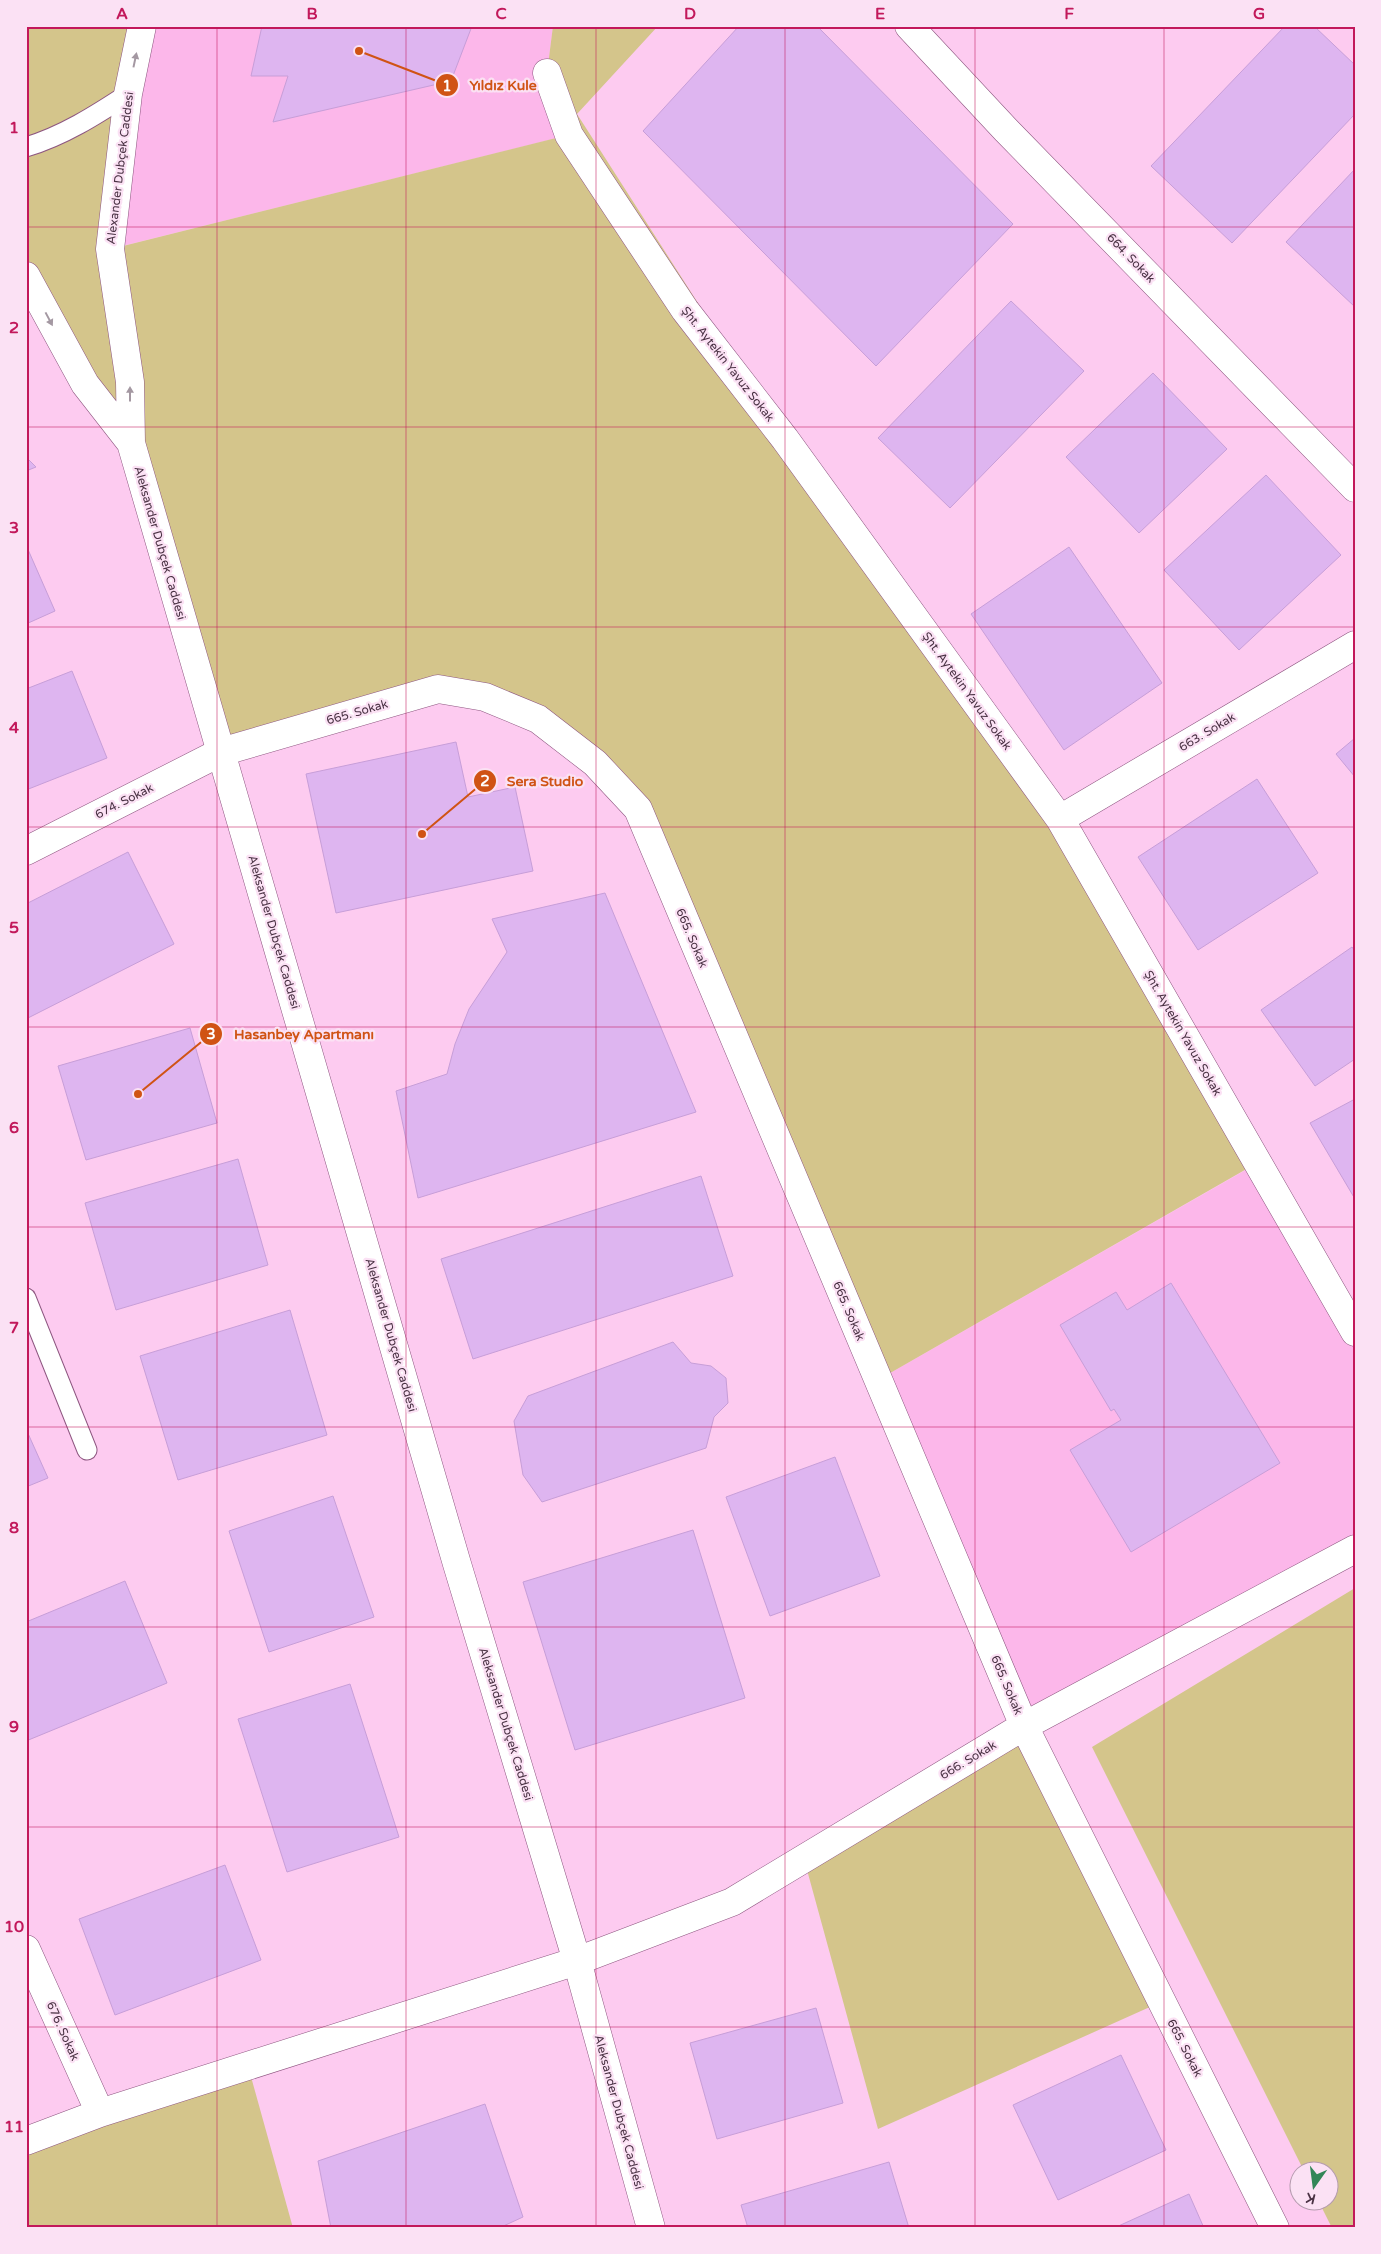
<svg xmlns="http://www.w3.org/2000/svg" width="1381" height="2254" font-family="'Varela Round',sans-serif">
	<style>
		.built { fill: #fcb7ea }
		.green { fill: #d4c58b }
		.building { fill: #deb5f0; stroke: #c79ed8 }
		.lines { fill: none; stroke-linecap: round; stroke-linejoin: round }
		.lane-casing { stroke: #8e5781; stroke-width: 21 }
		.street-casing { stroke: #8e5781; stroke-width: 29 }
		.secondary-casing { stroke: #8e5781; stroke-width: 29 }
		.lane { stroke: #fff; stroke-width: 19 }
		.street { stroke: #fff; stroke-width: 28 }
		.secondary { stroke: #fff; stroke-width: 28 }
		.oneway { fill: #a498a2 }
		.grid { fill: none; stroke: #c2185b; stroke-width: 1; stroke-opacity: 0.55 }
		.labels { text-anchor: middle; stroke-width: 4.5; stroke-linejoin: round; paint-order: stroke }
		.street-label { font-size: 12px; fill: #4a3244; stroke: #fbe1f4 }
		.leader { fill: none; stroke: #d05314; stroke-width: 2 }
		.callout-dot { fill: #d05314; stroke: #fbe1f4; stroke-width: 2 }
		.mark-label { font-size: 15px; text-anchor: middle; font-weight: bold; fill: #fff }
		.callout-label { font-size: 14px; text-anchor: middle; font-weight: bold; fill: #d05314; stroke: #fbe1f4; stroke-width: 4.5; stroke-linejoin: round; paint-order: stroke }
		.neatline { fill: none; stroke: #c2185b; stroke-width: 2 }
		.grid-label { font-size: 16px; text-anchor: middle; font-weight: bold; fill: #c2185b }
	</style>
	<rect width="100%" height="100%" fill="#fdcbf0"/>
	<!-- built -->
	<path class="built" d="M142,26H553L547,73L569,135L110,249Z
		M1258,1163L1355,1332V1549L1024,1726L878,1380Z"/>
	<!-- green -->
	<path class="green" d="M26,26H142L111,249L568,135L547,73L553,26H658L577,114L785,439L1060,819L1257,1163L878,1380L638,809L538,719L438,689L221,752L131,443L26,276Z
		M1355,1588V2228H1332L1319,2202H1328V2172L1304,2171L1092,1747Z
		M1024,1726L1161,2002L878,2129L804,1859Z
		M248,2066L293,2228H26V2141Z"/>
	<!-- building -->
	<path class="building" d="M262,26H472L451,81L273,122L288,76H251Z
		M739,26H817L1013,224L876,366L643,131Z
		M1285,26H1314L1355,65V114L1232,243L1151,166Z
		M1355,169V307L1286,242Z
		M1011,301L1084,371L950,508L878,438Z
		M1153,373L1227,449L1139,533L1066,457Z
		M26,457L36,467L26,471Z
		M1266,475L1341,555L1239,650L1164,570Z
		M26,545L55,611L26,624Z
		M1069,547L1162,683L1064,750L971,614Z
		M72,671L107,758L26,790V689Z
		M1355,738V777L1336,754Z
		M456,742L468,797L515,787L533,871L336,913L306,774Z
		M1257,779L1318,873L1198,950L1138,857Z
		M128,852L174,944L26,1019V904Z
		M605,893L696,1112L418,1198L396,1091L447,1074L455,1044L469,1009L507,952L492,919Z
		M1352,947L1355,951V1059L1315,1086L1261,1010Z
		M190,1028L217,1123L86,1160L58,1066Z
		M1355,1099V1199L1310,1123Z
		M238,1159L268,1265L116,1310L85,1203Z
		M701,1176L733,1276L473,1359L441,1259Z
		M1171,1283L1280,1463L1131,1552L1070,1450L1121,1420L1114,1409L1111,1411L1060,1325L1116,1292L1127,1310Z
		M290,1310L327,1435L178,1480L140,1356Z
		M673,1342L691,1363L711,1366L726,1378L728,1403L714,1417L706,1448L542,1502L523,1475L514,1421L528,1396Z
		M26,1429L48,1478L26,1487Z
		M835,1457L880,1576L770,1616L726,1497Z
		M333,1496L374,1617L269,1652L229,1531Z
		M693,1530L745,1698L575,1750L523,1582Z
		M125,1581L167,1683L26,1741V1622Z
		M350,1684L399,1837L287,1872L238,1719Z
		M225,1865L261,1960L115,2015L79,1919Z
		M816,2008L843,2103L717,2139L690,2043Z
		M1121,2055L1166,2150L1058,2200L1013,2105Z
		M485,2104L523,2217L499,2228H331L318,2161Z
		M889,2162L909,2228H748L741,2205Z
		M1189,2194L1204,2228H1114Z"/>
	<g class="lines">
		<defs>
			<path id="lane" d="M26,147C63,136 96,115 128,94
				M26,1298L87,1450"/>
			<path id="street" d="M909,26L1006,130L1355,488
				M547,73L569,135L685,310L785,439L1060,819L1355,1332
				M1060,819L1355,645
				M26,851L221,752L438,689L485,697L538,719L595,763L638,809L1024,1726L1275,2228
				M26,1949L100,2113
				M26,2141L100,2113L577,1961L732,1902L1024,1726L1355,1549"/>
			<path id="secondary" d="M142,26L128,94L110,249L130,382L131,443L457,1564L577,1961L651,2228
				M26,276L85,384L131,443"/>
		</defs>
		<!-- lane casing -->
		<use href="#lane" class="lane-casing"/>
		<!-- street casing -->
		<use href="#street" class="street-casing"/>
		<!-- secondary casing -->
		<use href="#secondary" class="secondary-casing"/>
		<!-- lane -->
		<use href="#lane" class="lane"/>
		<!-- street -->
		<use href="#street" class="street"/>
		<!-- secondary -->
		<use href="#secondary" class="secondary"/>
	</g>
	<!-- one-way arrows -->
	<defs><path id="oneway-solid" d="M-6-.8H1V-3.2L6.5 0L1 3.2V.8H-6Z" transform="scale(1.25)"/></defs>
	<g class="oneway">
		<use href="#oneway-solid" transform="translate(135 60) rotate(-78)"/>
		<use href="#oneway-solid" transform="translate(49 319) rotate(62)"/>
		<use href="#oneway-solid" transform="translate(130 394) rotate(-90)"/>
	</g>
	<!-- grid -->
	<path class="grid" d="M217,26V2228M406,26V2228M596,26V2228M785,26V2228M975,26V2228M1164,26V2228M26,227H1355M26,427H1355M26,627H1355M26,827H1355M26,1027H1355M26,1227H1355M26,1427H1355M26,1627H1355M26,1827H1355M26,2027H1355"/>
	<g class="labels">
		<!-- street labels -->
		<g class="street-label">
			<text transform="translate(120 168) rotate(-83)" y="4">Alexander Dubçek Caddesi</text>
			<text transform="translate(1131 258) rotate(46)" y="4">664. Sokak</text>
			<text transform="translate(728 364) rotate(52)" y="4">Şht. Aytekin Yavuz Sokak</text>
			<text transform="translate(160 543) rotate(74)" y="4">Aleksander Dubçek Caddesi</text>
			<text transform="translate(967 691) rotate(54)" y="4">Şht. Aytekin Yavuz Sokak</text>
			<text transform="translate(357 712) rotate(-16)" y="4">665. Sokak</text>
			<text transform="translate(1207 732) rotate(-31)" y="4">663. Sokak</text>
			<text transform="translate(124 801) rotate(-27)" y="4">674. Sokak</text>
			<text transform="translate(274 932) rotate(74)" y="4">Aleksander Dubçek Caddesi</text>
			<text transform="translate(692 938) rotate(67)" y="4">665. Sokak</text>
			<text transform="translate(1183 1033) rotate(60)" y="4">Şht. Aytekin Yavuz Sokak</text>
			<text transform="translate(849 1311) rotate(67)" y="4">665. Sokak</text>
			<text transform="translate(391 1335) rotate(74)" y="4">Aleksander Dubçek Caddesi</text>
			<text transform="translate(1007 1685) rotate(67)" y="4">665. Sokak</text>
			<text transform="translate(506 1724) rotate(73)" y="4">Aleksander Dubçek Caddesi</text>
			<text transform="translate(968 1760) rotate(-31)" y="4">666. Sokak</text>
			<text transform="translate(63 2031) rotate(66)" y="4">676. Sokak</text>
			<text transform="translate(1185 2048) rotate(63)" y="4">665. Sokak</text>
			<text transform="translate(619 2112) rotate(75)" y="4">Aleksander Dubçek Caddesi</text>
		</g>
	</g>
	<!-- callouts -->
	<path class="leader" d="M359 51L447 85M422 834L485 781M138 1094L211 1034"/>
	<g class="callout-dot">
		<circle cx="359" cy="51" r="5"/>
		<circle cx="422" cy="834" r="5"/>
		<circle cx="138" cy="1094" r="5"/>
		<circle cx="447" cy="85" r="12"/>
		<circle cx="485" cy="781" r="12"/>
		<circle cx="211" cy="1034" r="12"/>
	</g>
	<g class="mark-label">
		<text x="447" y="91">1</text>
		<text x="485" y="786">2</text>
		<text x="211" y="1039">3</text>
	</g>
	<g class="callout-label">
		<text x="503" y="90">Yıldız Kule</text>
		<text x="545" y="786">Sera Studio</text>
		<text x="304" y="1039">Hasanbey Apartmanı</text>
	</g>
	<!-- border -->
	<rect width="1381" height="2254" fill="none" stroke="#fbe1f4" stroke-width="55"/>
	<!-- north arrow -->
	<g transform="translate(1314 2186) rotate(194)"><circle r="24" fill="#fbe1f4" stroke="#b49bae"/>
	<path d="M0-4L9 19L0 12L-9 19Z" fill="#338658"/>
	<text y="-8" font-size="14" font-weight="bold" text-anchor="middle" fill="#4a3244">K</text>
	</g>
	<rect x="28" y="28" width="1326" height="2198" class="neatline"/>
	<g class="grid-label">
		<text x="122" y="19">A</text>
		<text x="312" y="19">B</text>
		<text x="501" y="19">C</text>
		<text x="690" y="19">D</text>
		<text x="880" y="19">E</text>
		<text x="1069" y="19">F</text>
		<text x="1259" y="19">G</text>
		<text x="14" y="133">1</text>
		<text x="14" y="333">2</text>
		<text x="14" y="533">3</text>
		<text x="14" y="733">4</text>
		<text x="14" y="933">5</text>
		<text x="14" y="1133">6</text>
		<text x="14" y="1333">7</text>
		<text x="14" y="1533">8</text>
		<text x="14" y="1732">9</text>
		<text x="14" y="1932">10</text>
		<text x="14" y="2132">11</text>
	</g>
</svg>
